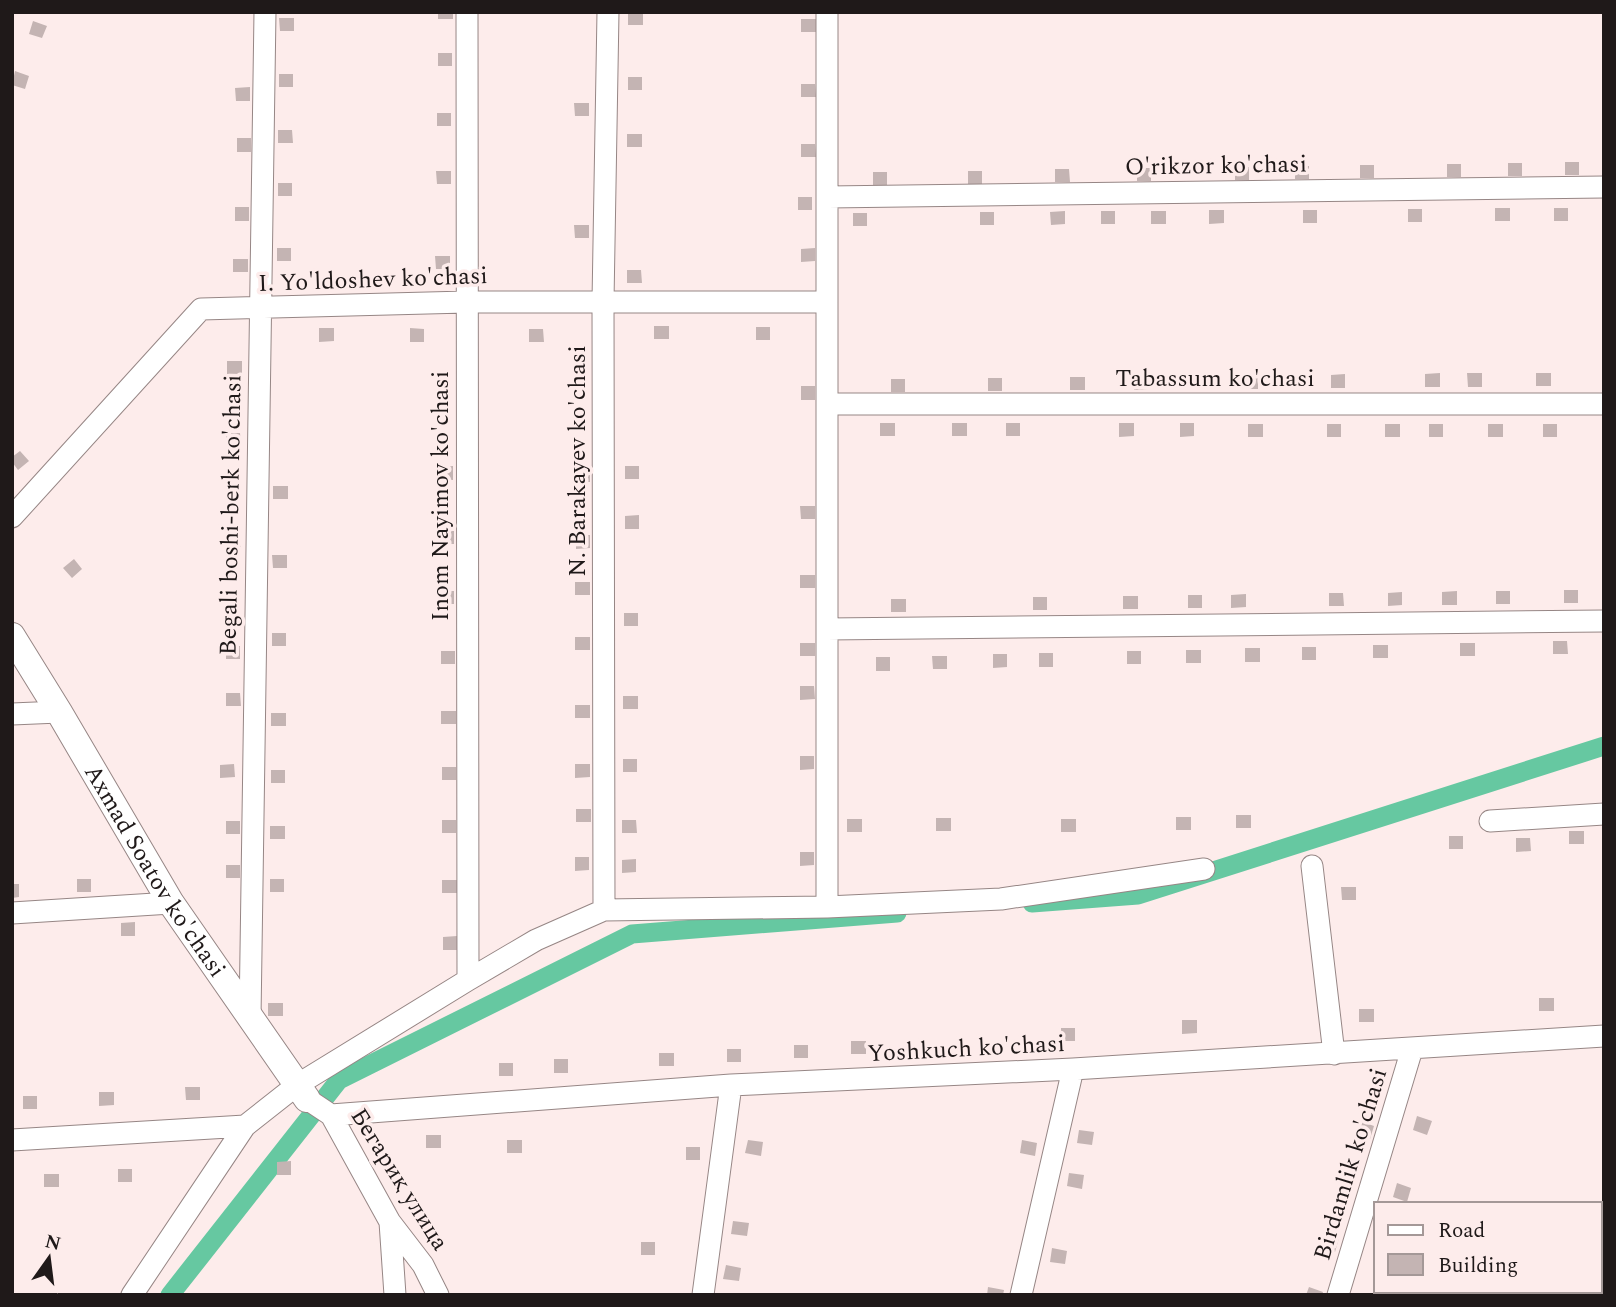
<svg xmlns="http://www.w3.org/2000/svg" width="1616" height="1307" font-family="Spectral,serif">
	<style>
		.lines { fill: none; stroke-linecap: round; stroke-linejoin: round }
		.canal { stroke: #66c8a1; stroke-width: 19 }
		.building { fill: #c4b4b3 }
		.minor-casing { stroke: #968685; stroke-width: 23 }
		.tertiary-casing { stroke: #968685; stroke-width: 28 }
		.minor { stroke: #fff; stroke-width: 21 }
		.tertiary { stroke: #fff; stroke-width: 26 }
		.labels { text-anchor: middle; stroke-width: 7; stroke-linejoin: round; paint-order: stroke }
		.street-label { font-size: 24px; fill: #1f1919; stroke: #fdeceb }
	</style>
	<rect width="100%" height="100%" fill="#fdeceb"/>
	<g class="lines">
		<!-- canal -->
		<path class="canal" d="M1032,903L1138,895L1604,746
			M170,1295L339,1080L632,934L897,913"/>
	</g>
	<!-- building -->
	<path class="building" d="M438,12H453V19H438Z
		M628,12H643V25H628Z
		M279,18H294V31H280Z
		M801,19H816V32H801Z
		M33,21L47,26L42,38L29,34Z
		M438,53H452V66H438Z
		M15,71L29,76L25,89L12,85Z
		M279,74H293V87H279Z
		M628,77H642V90H628Z
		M801,84H815L816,97H801Z
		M250,87V101H236L235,88Z
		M574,103H589V116H575Z
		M437,113H451V126H437Z
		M278,130H292L293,143H278Z
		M627,134H642V147H627Z
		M237,138H251V152H237Z
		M801,144H815L816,157H801Z
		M1565,162H1579V175H1565Z
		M1508,163H1522V176H1508Z
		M1447,164H1461V177H1447Z
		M1360,165H1374V178H1360Z
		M1295,166H1309V179H1295Z
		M1235,167H1249V180H1235Z
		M1137,168H1151V181H1137Z
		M1055,169H1069L1070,182H1055Z
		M436,171H451V184H437Z
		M968,171H982V184H968Z
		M873,172H887V185H873Z
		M278,183H292V196H278Z
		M798,197H812V210H798Z
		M235,207H249V221H235Z
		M1495,208H1510V221H1495Z
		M1554,208H1568V221H1554Z
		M1408,209H1422V222H1408Z
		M1209,210H1224V223L1209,224Z
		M1303,210H1317V223H1303Z
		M1065,211V224L1051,225L1050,212Z
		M1101,211H1115V224H1101Z
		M1151,211H1166V224H1151Z
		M980,212H994V225H980Z
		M853,213H867V226H853Z
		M574,225H589V238H575Z
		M277,248H291V261H277Z
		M815,248V261L801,262V249Z
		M435,256H450V269H436Z
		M233,259H248V272H233Z
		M627,270H641L642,283H627Z
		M654,326H669V339H654Z
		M756,327H770V340H756Z
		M319,328H334V341L319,342Z
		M410,328L424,329V342H410Z
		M529,329H543L544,342H529Z
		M227,361H242V374L227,375Z
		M1440,373V387H1425V374Z
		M1467,373H1482V387H1468Z
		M1536,373H1551V386H1536Z
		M1345,374V388H1331V375Z
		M1244,375H1258V389H1244Z
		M1134,376H1148V389L1134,390Z
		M1192,376H1207V389H1193Z
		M1070,377H1085V390H1070Z
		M988,378H1002V391H988Z
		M891,379H905V392H891Z
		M801,386H815V400H801Z
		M880,423H895V436H880Z
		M952,423H967V436H952Z
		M1006,423H1020V436H1006Z
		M1119,423H1134V436L1119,437Z
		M1180,423H1194V436L1180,437Z
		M1248,424H1263V437H1248Z
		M1327,424H1341V437H1327Z
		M1385,424H1400V437H1385Z
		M1429,424H1443V437H1429Z
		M1488,424H1503V437H1488Z
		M1543,424H1557V437H1543Z
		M226,433H240L241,446H226Z
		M20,451L29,461L18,470L12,462V457Z
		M453,466V480H439V467Z
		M625,466H639V479H625Z
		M576,469H590V482H576Z
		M273,486H288V499H273Z
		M800,506H815V519H801Z
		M639,515V529H625V516Z
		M439,531H454V544H440Z
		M226,533H241V547H226Z
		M576,535H590V548L576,549Z
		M272,555H287V568H273Z
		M74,559L82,569L72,578L63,568Z
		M800,575H815V588H800Z
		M575,582H590V595H575Z
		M226,589H240V602H226Z
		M1564,590H1578V603H1564Z
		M440,591H454V604H440Z
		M1457,591V605H1442V592Z
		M1496,591H1510V604H1496Z
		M1402,592V605L1388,606V593Z
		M1329,593H1343L1344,606H1329Z
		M1246,594V607L1231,608V595Z
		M1188,595H1202V608H1188Z
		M1123,596H1138V609H1123Z
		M1033,597H1047V610H1033Z
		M891,599H906V612H891Z
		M624,613H638V626H624Z
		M272,633H286V646H272Z
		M575,637H590V650H575Z
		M1553,641H1567L1568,654H1553Z
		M800,643H815V656H800Z
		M1460,643H1475V656H1460Z
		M1373,645H1388V658H1373Z
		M226,646H240V659H226Z
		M1302,647H1316V660H1302Z
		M1245,648H1260V662H1245Z
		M1186,650H1201V663H1186Z
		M441,651H455V664H441Z
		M1127,651H1141V664H1127Z
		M1039,653H1053V667H1039Z
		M993,654H1007V667L993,668Z
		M932,656H947V669H933Z
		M876,657H890V671H876Z
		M800,686H814L815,699L800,700Z
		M226,693H240L241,706H226Z
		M623,696H638V709H623Z
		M575,705H590V718H575Z
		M441,711H456V724H441Z
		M271,713H286V726H271Z
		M800,756H814V769L800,770Z
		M623,759H637V772H623Z
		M234,764L235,777L220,778V765Z
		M575,764H590V777L575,778Z
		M442,767H456V780H442Z
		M271,770H285V783H271Z
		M576,809H591V822H576Z
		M1236,815H1251V828H1236Z
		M1176,817H1191V830H1176Z
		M936,818H951V831H936Z
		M847,819H862V832H847Z
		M1061,819H1076V832H1061Z
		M442,820H456V833H442Z
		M622,820H636L637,833H622Z
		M226,821H240V834H226Z
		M270,826H285V839H270Z
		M1569,831H1584V844H1569Z
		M1449,836H1463V849H1449Z
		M1516,838H1530L1531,851L1516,852Z
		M800,852H814V865L800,866Z
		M575,857H589V870L575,871Z
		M636,859V872L622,873V860Z
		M226,865H240V878H226Z
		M77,879H91V892H77Z
		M270,879H284V892H270Z
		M442,880H457V893H442Z
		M12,884H19V897L12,898Z
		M1341,887H1356V900H1342Z
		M135,922V936H121V923Z
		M457,936V950H443V937Z
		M1539,998H1554V1011H1539Z
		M268,1003H283V1016H268Z
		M1359,1009H1374V1022H1359Z
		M1182,1020H1197V1033L1182,1034Z
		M1061,1028H1075V1041H1061Z
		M851,1041H866V1054H851Z
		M794,1045H808V1058H794Z
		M727,1049H741V1062H727Z
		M659,1053H674V1066H659Z
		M554,1059H568V1073H554Z
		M499,1063H513V1076H499Z
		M185,1087H200V1100H186Z
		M99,1092H114V1105L99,1106Z
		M23,1096H37V1109H23Z
		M1417,1116L1432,1121L1427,1135L1413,1130Z
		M1360,1121L1374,1126L1370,1139L1355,1135Z
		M1079,1130L1094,1132L1092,1145L1077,1143Z
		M426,1135H441V1148H426Z
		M507,1140H522V1153H507Z
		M748,1140L763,1142L761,1156L745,1153Z
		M1022,1140L1037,1143L1035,1156L1020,1153Z
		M686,1147H700V1160H686Z
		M291,1161V1175H277V1162Z
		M118,1169H132V1182H118Z
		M1069,1173L1084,1175L1082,1189L1067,1186Z
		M44,1174H59V1187H44Z
		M1397,1183L1411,1188L1407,1202L1393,1197Z
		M733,1221L749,1223L747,1236L731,1234Z
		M1325,1234L1339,1238L1335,1252L1321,1247Z
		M641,1242H655V1255H641Z
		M1052,1248L1067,1251L1065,1264L1050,1262Z
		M726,1265L741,1268L739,1281L723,1279Z
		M988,1287L1004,1290L1003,1295H987Z
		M1309,1287L1323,1292L1322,1295H1306Z"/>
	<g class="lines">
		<defs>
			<path id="minor" d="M467,12L468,980
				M828,197L1604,187
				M827,404H1604
				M12,517L201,309L466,302H827
				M827,629L1604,621
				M12,714L59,712
				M1490,821L1604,814
				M1312,866L1334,1054
				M827,907V12
				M604,910L603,301L608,12
				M12,913L171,903
				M250,1018L265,12
				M307,1099L331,1115L390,1222L423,1265L438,1295
				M331,1115L731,1085L1073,1069L1604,1036
				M12,1140L245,1126
				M390,1222L395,1295
				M132,1295L245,1126L297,1085L468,980L536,940L604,910L827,907L1001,899L1204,869
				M703,1295L731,1085
				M1021,1295L1073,1069
				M1338,1295L1412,1049"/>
			<g id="tertiary">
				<path id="s1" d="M12,636L59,712L171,903L307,1099"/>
			</g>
		</defs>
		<!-- minor casing -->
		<use href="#minor" class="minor-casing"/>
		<!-- tertiary casing -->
		<use href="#tertiary" class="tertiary-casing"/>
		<!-- minor -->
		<use href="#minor" class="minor"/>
		<!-- tertiary -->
		<use href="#tertiary" class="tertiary"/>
	</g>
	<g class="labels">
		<!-- street labels -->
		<g class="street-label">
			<text transform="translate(1216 165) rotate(-1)" y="8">O'rikzor ko'chasi</text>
			<text transform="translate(373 279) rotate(-2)" y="8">I. Yo'ldoshev ko'chasi</text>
			<text x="1215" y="386">Tabassum ko'chasi</text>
			<text transform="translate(577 461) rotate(-90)" y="8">N. Barakayev ko'chasi</text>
			<text transform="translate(440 496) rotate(-90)" y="8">Inom Nayimov ko'chasi</text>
			<text transform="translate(230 515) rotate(-89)" y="8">Begali boshi-berk ko'chasi</text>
			<text dy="8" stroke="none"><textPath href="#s1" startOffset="275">Axmad Soatov ko'chasi</textPath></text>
			<text transform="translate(966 1048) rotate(-3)" y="8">Yoshkuch ko'chasi</text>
			<text transform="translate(1350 1164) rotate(-73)" y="8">Birdamlik ko'chasi</text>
			<text transform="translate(400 1179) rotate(58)" y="8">Бегариқ улица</text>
		</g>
	</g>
	<!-- border -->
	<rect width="1616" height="1307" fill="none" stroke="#1f1919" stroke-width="28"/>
	<!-- legend -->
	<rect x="1374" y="1202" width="228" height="91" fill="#fdeceb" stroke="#a49897" stroke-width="2"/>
	<rect x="1388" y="1225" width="35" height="10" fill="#ffffff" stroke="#a49897" stroke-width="2"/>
	<text x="1438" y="1237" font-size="21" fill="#1f1919">Road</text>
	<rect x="1388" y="1254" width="35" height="21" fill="#c4b4b3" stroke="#a49897" stroke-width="2"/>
	<text x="1438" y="1272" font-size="21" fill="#1f1919">Building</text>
	<!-- north arrow -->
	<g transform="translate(49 1258) rotate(14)" stroke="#fdeceb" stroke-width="5" paint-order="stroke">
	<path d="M0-5L12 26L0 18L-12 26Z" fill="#1f1919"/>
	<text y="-10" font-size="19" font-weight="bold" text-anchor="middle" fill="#1f1919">N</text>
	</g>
</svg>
